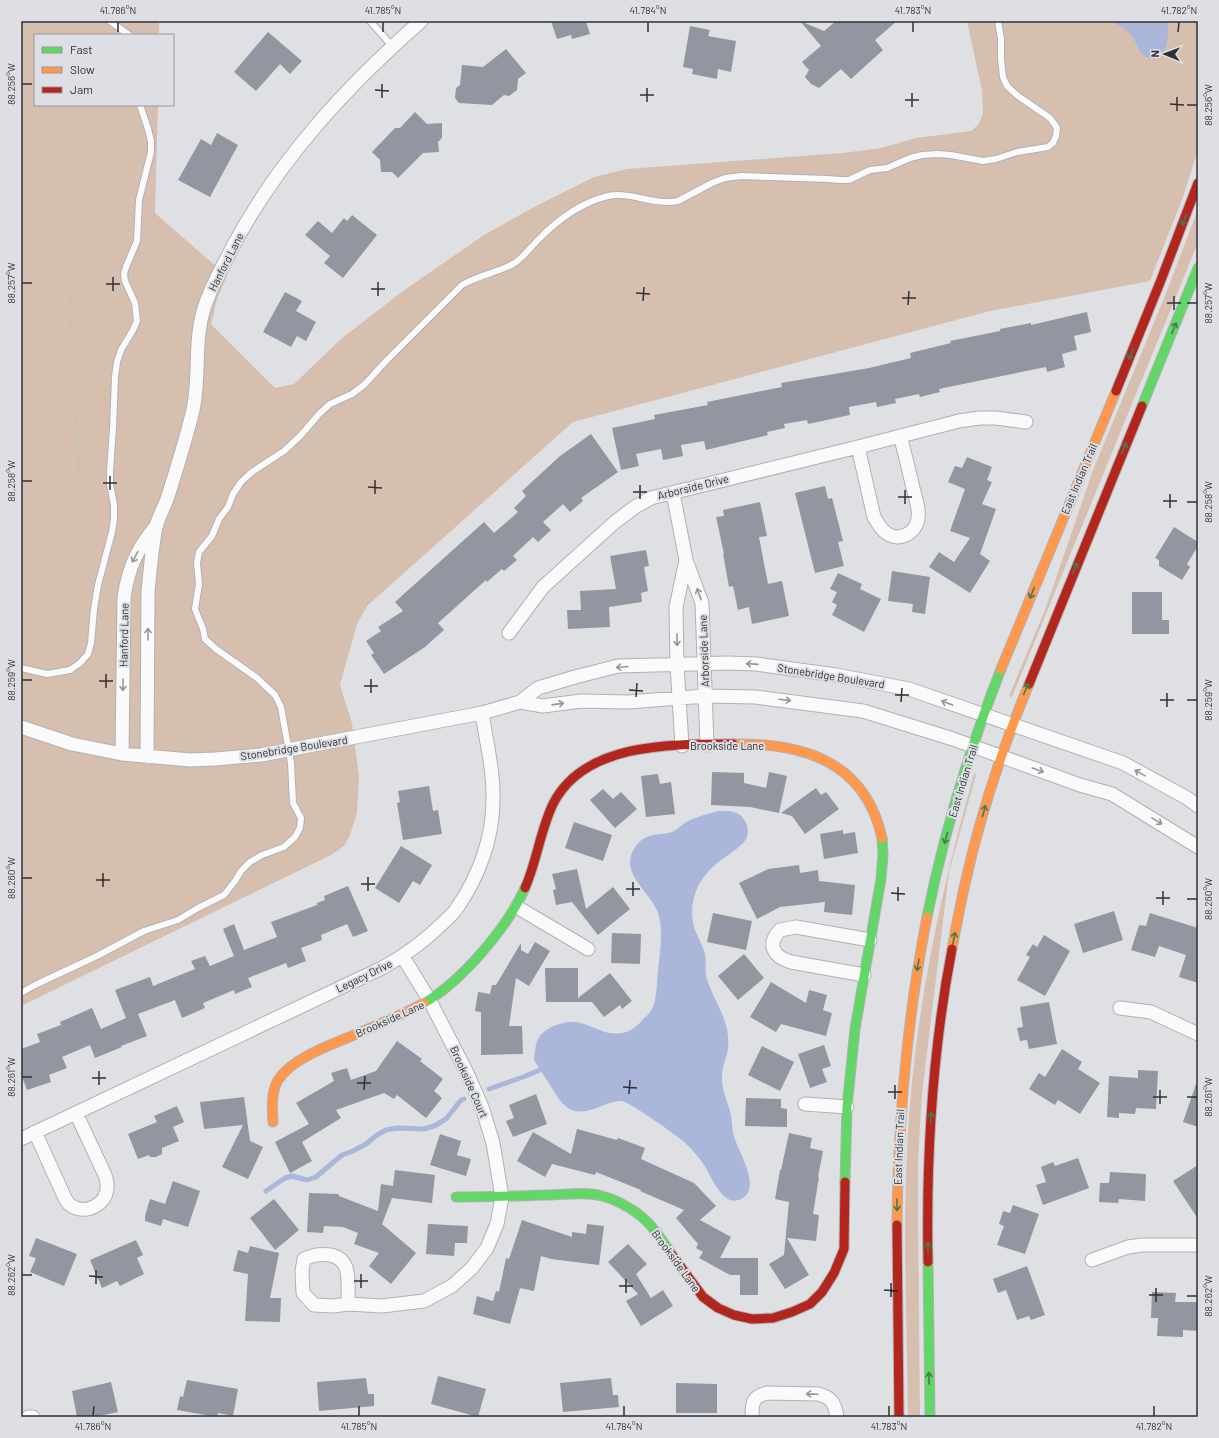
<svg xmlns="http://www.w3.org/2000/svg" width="1219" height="1438" font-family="Barlow,sans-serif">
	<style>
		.green { fill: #d7bfaf }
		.water { fill: #aab7db }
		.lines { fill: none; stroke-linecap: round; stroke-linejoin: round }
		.stream { stroke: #aab7db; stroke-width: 5 }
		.building { fill: #9396a0 }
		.lane-casing { stroke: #b1b1b4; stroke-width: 8 }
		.street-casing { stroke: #b1b1b4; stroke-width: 15 }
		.fast-casing { stroke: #b1b1b4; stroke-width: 11 }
		.slow-casing { stroke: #b1b1b4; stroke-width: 11 }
		.jam-casing { stroke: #b1b1b4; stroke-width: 11 }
		.path { stroke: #c0c0c1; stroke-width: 2.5; stroke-dasharray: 3 3; stroke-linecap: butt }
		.lane { stroke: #fafafb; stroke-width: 6 }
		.street { stroke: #fafafb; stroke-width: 13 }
		.fast { stroke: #63d668; stroke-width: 9 }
		.slow { stroke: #ff974d; stroke-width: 9 }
		.jam { stroke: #b3261e; stroke-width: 9 }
		.oneway { stroke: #477b4b }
		.oneway2 { stroke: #959697 }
		.ticks { fill: none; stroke: #303133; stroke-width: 1.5 }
		.labels { text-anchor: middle; stroke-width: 4; stroke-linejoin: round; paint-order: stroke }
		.street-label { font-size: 11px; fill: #303133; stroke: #dedfe4 }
		.neatline { fill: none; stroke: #303133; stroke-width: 1.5 }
		.ticks-label { font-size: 10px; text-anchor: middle; fill: #303133 }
	</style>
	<rect width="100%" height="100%" fill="#dfe0e3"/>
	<!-- green -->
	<path class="green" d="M21,21H159V35H35V105H158L155,213L227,276L217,299L211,324L275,388L294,384L341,339L403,291L484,235L534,207L594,177L627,169L843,153L881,148L916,138L971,131L979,124L983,113L982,91L967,21H1198V150L1183,197L1150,281L990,311L573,422L367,606L357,624L340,685L352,723L359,777L357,813L350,835L344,846L331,855L21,1006Z
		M1198,209L1197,245L1012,697L1009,696L1045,610L1093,470L1165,296Z
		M974,774L976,775L949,872L922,1094L918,1160V1217L920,1417H908C907,1328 903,1238 907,1149C913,1022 939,897 974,774Z"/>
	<!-- water -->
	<path class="water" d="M1111,21H1168C1168,33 1170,57 1154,59C1150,59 1146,58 1143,55C1138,49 1136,42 1132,36C1126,29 1118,25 1111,21Z
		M718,811C724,811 733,810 739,814C748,821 751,834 744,842C736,851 724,857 715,865C696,881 687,906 695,930C698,938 703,946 705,954C707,962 704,971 707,979C712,996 723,1011 727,1029C728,1035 729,1042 728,1048C727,1057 722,1066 722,1076C721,1089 728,1102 731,1115C732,1121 732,1127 733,1133C736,1148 761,1184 744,1197C724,1212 712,1177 704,1165C699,1157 690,1147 683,1141C673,1133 631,1103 622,1101C613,1100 602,1106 594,1109C572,1116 564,1108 553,1090C547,1080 540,1070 534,1060C535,1053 535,1045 538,1039C545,1026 567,1019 581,1023C594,1027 608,1036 622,1033C630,1032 639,1025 644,1018C647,1016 650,1012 652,1009C657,999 657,981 658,970C660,952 663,933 659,916C654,898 636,886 631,869C627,856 637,839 650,836C658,833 666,835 674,831C679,829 682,824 686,822C696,817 707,814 718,811Z"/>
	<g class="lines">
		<!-- stream -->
		<path class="stream" d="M489,1089L523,1077L540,1070
			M266,1191L285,1178L292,1176L307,1180L316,1177L342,1155L353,1151L366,1144L377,1135L386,1130L397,1128L424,1129L434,1126L446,1119L461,1100L464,1099"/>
	</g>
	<!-- building -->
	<path class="building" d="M551,21H586L590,34L572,39L571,35L557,39Z
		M800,21L824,31L836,21H897L875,40L883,50L851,79L841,69L819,88L811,84L805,77L809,70L802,62L821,46Z
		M690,26L710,30L708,36L736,41L731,72L718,69L717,79L692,74L693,69L683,67Z
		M268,32L302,61L290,74L280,64L256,91L234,72Z
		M506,49L526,73L518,79L517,90L509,96L504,95L492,105L459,103L455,98L456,88L460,85L462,65L483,67Z
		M415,112L427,124L442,123V138L438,142L439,152L423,153L398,178L392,172H381L380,160L372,152L395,128H400Z
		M217,133L238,145L210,197L178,180L201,139L211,145Z
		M352,215L377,235L343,278L324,263L330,256L305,235L318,221L332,233L344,218L347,221Z
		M285,292L302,301L296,311L316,322L306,341L297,336L291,347L263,332Z
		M1087,312L1091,332L1074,336L1077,350L1062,354L1065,367L1047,372L1046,367L997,377L939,389L940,392L920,397L919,394L895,399L896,403L877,407L876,402L849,407L850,415L808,424L807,420L784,424L785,428L767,432L768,435L706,450L704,441L681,445L683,456L663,460L661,449L636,454L639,466L621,470L612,428L655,419L654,415L708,405L707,402L782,387L781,383L869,368L911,358L910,353L951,343L950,341L1000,331V329L1031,323V325Z
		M591,434L618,472L581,498L583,501L570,512L563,504L543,522L551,530L538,542L533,537L513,556L517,560L504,571L502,569L487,582L486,580L438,623L444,630L425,647L384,674L371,655L374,653L366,641L381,631L378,627L403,611L395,602L484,522L494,533L518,512L514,508L526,496L522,491L560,456Z
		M967,457L992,467L987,480L992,482L982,504L996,509L980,554L990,561L970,593L929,567L939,552L954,562L970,538L950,531L965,489L948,482L955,466L962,468Z
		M825,486L828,499L832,498L839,525L843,541L838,542L844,566L815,573L795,493Z
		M760,502L767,536L759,537L768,584L782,581L789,616L752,624L749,607L738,610L733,586L729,587L723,554H724L716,517L724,516L723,510Z
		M1174,527L1198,542V546L1187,564L1190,567L1182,580L1159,566V560L1155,558Z
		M646,550L649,566L644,567L648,591L641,593L642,602L609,607L610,627L568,629L567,610H581L580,591L616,589L610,556Z
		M892,571L930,577L925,614L912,612L913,604L888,601Z
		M838,573L862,584L860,589L881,599L864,632L832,615L837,605L832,602L837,592L830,589Z
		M1132,592H1162V620H1169V634H1132Z
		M712,772L744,773V783L766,788L769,772L787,776L779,813L750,807L711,805Z
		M658,774L660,784L671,782L675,814L646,817L641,776Z
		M429,786L433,811L438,810L442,834L403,840L397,803L400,802L398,791Z
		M816,788L821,795L826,792L839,809L805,834L792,816L781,813Z
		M603,789L613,799L621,792L637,809L615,828L590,800Z
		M574,822L612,835L603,861L565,848Z
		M843,830V834L855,832L858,853L824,859L820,834Z
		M401,846L432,865L420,885L413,881L399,903L375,888Z
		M799,865L800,873L818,870L819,881L855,885L852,915L824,912L825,902L780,907L757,919L739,883L768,869Z
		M577,869L586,909L613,887L630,909L598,935L572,902L556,905L553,890L556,889L552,874Z
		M348,886L368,931L353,937L347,924L321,935L322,940L301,948L306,961L288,968L286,963L248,978L252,987L235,994L234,990L203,1003L205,1008L182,1018L175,1000L138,1014L147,1036L121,1046L122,1047L95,1058L90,1045L62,1057L67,1068L49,1075L51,1082L27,1090L21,1074V1049L40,1042L37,1034L61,1025L60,1022L92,1008L101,1029L126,1018L115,990L150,977L153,986L195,969L191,961L205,956L210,966L234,956L223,929L234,924L244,950L277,937L271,922L317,905V903L325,900L324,896Z
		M1114,911L1123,940L1083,953L1074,924Z
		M713,913L752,921L746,950L707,942Z
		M1150,913L1198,928V983L1179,977L1186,955L1159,946L1155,957L1131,950L1139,925L1146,926Z
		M612,933L641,934L640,964L611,963Z
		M1044,935L1070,951L1045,996L1017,980L1030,957L1026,955L1033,944L1037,947Z
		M535,942L550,951L529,986L516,978L509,1026H522L523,1054L481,1055V1012L475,1011L478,992L490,994L492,985H496L521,943V950L528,954Z
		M744,954L764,978L738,1000L718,976Z
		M545,968H578V998L610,973L632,1001L622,1009L620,1005L604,1017L592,1002H546Z
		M771,982L806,1003L809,990L827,995L823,1010L832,1013L826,1036L781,1024L776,1032L750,1017Z
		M1049,1002L1057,1044L1029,1049L1027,1040L1020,1041L1017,1028L1023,1027L1020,1007Z
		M397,1041L422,1059L420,1061L443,1079L434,1091L442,1098L426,1118L397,1095L394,1099L384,1093L336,1110L341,1118L302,1142L312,1161L290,1173L275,1142L309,1124L296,1103L334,1081L331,1073L347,1068L351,1080L376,1071Z
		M824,1045L831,1066L822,1069L827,1082L810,1088L798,1054Z
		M762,1046L794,1062L780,1091L748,1075Z
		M1062,1049L1082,1062L1078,1069L1100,1083L1080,1114L1058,1100L1055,1105L1029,1089L1039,1073L1045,1077Z
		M1138,1070L1158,1071L1156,1109L1136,1108L1135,1114L1119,1113V1118L1107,1117L1109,1076L1138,1078Z
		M1196,1084H1198V1127L1183,1122Z
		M536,1094L547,1124L513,1137L506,1121L514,1118L509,1105Z
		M244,1097L250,1141L263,1147L248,1179L222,1167L243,1125L204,1129L200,1102Z
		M746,1098L781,1099V1108L787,1109V1127L745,1126Z
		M177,1106L184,1122L173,1127L179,1141L162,1148V1154L156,1157H150L149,1155L138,1159L128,1134L157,1122L154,1116Z
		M577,1129L617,1140L618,1138L645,1148L641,1159L694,1183L716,1206L700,1220L731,1237L720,1258H758V1295H740V1275H730L699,1258L703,1252L696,1248L698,1244L676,1218L684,1210L640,1191L641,1190L596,1172L595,1175L552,1164L545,1177L517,1161L533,1132L571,1154Z
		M789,1133L812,1138L810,1148L823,1151L818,1177H819L813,1214L819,1215L816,1241L787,1238L809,1275L785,1289L769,1264L784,1255L789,1202L775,1199L780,1170H781Z
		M440,1134L461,1141L457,1155L471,1159L466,1176L430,1165Z
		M1078,1158L1089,1188L1043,1205L1036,1185L1046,1182L1041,1167L1053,1162L1055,1166Z
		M1198,1165V1219L1173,1181Z
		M395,1170L435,1175L432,1203L392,1198L382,1224L416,1253L391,1284L369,1266L379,1253L354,1244L358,1233L343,1227L324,1226L323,1233L307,1232L309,1193L339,1194V1196L378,1211L381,1184L393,1186Z
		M1110,1172L1146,1174L1145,1201L1119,1199L1118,1203L1099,1202L1100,1183H1109Z
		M173,1181L200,1191L188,1227L163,1219L161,1226L145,1221V1216L150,1199L165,1204Z
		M274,1199L299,1230L275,1250L250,1218Z
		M1013,1205L1039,1214L1025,1254L997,1245L1004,1226L999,1224L1003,1211L1010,1213Z
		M522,1220L572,1237V1232L586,1234L587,1224L604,1226L599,1265L551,1259L541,1256L534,1291L520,1288L510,1324L473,1314L477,1296L493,1301L496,1291L499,1292L506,1258L509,1259Z
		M428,1224L468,1226L467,1243H455L454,1256L426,1254Z
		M36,1238L77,1254L64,1286L30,1272L36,1258L29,1256Z
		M136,1240L143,1255L137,1258L144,1274L120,1286L117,1281L102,1288L90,1260Z
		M628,1244L647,1264L636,1274L651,1298L663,1290L673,1306L641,1326L626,1301L638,1294L608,1262Z
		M250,1246L279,1253L270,1298H281L280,1322L245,1321L248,1274L233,1271L238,1250L248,1253Z
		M1027,1266L1045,1315L1031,1320L1029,1316L1017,1320L1006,1290L998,1293L993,1279Z
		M1152,1292L1176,1293L1175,1302H1198V1331L1183,1330V1337L1157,1336L1158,1318H1151Z
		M438,1376L486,1389L478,1417L431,1404Z
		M366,1378L368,1394H374V1406L319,1411L317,1382Z
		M611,1378L613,1395H618L619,1407L563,1412L560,1383Z
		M187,1380L238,1389L233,1416L218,1413L217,1417L177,1410L180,1396L183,1397Z
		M111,1382L118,1412L94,1417H77L72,1391Z
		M676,1383L717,1384V1413H676Z"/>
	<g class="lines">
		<defs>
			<path id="lane" d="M110,21L129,35
				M370,21L392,46
				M21,668L47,674L70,670L80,663L88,654L91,643L94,609L98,585L112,532L114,519V505L110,484V471L113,428L115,377L117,362L121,350L133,330L137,321L135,303L125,281L124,274L126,267L137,241L139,200L151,152V141L148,129L140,105
				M21,993L35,985L97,956L144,931L178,920L198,908L224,895L235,881L241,871L250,862L262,855L284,847L295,837L300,828L301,818L293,803L291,763L281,707L275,695L257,678L216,649L205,639L203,629L195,609L199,584L197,563L199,552L212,536L219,519L228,507L233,494L241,482L252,472L284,451L301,435L320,413L330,404L352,394L364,385L387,360L462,285C479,275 496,273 513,264C522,259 530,248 537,241C557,220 579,203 608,196C631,191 654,206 678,201L712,183L725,178L741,176L828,179L840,180H849L870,170L887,168L910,158L922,155L938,154L951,155L983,161L996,159L1017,152L1048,147L1053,143L1056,136L1057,128L1050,118L1018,96L1007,86L1003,77L1001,59V39L998,21"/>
			<path id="street" d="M858,447L874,517C880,527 885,536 897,537C907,537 917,529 918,518C920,509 915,497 913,488C909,471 905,453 900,436
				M673,493L686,560L702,603L707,745
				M509,633L543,587L615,522L635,507L651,498L858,447L959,421L979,418H996L1026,422
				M520,702L543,706L581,701L628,702L705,696L755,697L863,711L953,739L1080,785L1112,794L1198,847
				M21,727L72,744L122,754L190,760L215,759L261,755L482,713L520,702L538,688L575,677L618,666L728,663L756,664L836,675L909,689L1123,763L1187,798L1198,806
				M682,746L677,664L676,607L686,560
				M122,754L124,597C129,566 137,549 157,525
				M147,757L148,592C150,570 152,548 156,526C159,516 165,506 168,496C177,468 186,439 193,410C200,378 194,344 203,312C209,290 221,270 231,250C278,160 346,87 421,21
				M517,907L588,949
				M864,975L791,962C774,957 766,945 780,930L796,927L870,940
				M1120,1008L1151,1012L1198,1034
				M805,1104L847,1107
				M35,1132L64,1196C65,1198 67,1202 69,1204C85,1217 109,1204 107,1184C107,1181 106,1178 105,1175L76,1113
				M21,1139L382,968C406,955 426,940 445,921C449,917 454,913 457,908C479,876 493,838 493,800C494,771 486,741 482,713
				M1092,1260L1128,1247L1142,1245H1198
				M348,1304L333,1306L314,1305L303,1293L302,1271L304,1259C319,1252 344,1251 347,1272C349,1282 348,1294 348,1304L382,1306L424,1301L452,1286L472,1268L487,1248L497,1224L502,1197L493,1143L482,1107L467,1073L430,1001L403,957
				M28,1417H33
				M752,1417C752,1403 752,1397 767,1393L818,1394C831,1397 835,1403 837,1417"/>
			<path id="fast" d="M1142,406L1198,268
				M927,917C944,832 969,750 1001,669
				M424,1003C462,981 507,928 525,888
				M845,1182L847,1107L855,1029L881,879L883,854L882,838
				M456,1197C486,1197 517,1196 547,1195C565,1195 585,1191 602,1196C614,1199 627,1206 637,1213C652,1224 662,1240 672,1255
				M928,1262L930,1417"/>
			<path id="slow" d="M1001,669L1116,391
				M733,744C803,743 865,761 882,838
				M952,949C956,928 960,906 965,884C980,816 1002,749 1029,684
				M273,1122C272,1108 271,1093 278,1080C292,1058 331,1045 354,1035C378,1025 402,1015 424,1003
				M897,1225C898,1121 907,1019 927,917"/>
			<path id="jam" d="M1116,391L1161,280L1198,183
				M1029,684L1142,406
				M525,888C537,861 540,831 553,804C584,742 673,744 733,744
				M897,1225L899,1417
				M672,1255L703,1297L718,1308L734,1315L752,1319L773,1318L792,1312L810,1304L822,1292L834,1273L844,1249L845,1182
				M928,1262C926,1158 932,1053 952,949"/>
		</defs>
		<!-- lane casing -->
		<use href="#lane" class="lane-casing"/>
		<!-- street casing -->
		<use href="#street" class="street-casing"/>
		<!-- fast casing -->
		<use href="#fast" class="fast-casing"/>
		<!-- slow casing -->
		<use href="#slow" class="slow-casing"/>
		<!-- jam casing -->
		<use href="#jam" class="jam-casing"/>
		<!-- path -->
		<path class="path" d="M69,265L72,361L81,501
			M21,911L39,905L97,891L147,876L153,878"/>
		<!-- lane -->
		<use href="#lane" class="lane"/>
		<!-- street -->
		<use href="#street" class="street"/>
		<!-- fast -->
		<use href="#fast" class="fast"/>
		<!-- slow -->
		<use href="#slow" class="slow"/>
		<!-- jam -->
		<use href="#jam" class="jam"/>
	</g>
	<!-- one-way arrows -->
	<defs><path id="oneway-shaft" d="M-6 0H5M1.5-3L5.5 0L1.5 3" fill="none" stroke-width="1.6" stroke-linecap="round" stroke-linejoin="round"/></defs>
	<g class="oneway">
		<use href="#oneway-shaft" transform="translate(1184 220) rotate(111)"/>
		<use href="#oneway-shaft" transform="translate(1174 328) rotate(-68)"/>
		<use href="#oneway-shaft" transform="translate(1131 354) rotate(112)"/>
		<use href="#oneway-shaft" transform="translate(1124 448) rotate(-68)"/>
		<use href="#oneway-shaft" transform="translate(1075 568) rotate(-68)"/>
		<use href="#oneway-shaft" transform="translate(1032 593) rotate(112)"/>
		<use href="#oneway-shaft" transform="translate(1026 689) rotate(-68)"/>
		<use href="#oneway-shaft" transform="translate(984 811) rotate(-75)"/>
		<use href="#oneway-shaft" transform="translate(946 838) rotate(105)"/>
		<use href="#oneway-shaft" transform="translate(954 938) rotate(-79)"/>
		<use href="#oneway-shaft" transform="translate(918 965) rotate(100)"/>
		<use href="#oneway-shaft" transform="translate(931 1118) rotate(-86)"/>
		<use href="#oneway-shaft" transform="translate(897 1205) rotate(89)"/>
		<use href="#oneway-shaft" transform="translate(928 1248) rotate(-91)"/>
		<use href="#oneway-shaft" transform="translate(929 1378) rotate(-91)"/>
	</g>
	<g class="oneway2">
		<use href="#oneway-shaft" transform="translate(135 557) rotate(118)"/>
		<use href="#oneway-shaft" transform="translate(699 594) rotate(-110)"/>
		<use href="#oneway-shaft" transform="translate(148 634) rotate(-90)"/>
		<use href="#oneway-shaft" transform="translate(677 640) rotate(89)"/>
		<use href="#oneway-shaft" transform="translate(752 664) rotate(-176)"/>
		<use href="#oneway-shaft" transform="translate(622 667) rotate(175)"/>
		<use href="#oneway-shaft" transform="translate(123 685) rotate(91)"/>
		<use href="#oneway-shaft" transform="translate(785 700) rotate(7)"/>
		<use href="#oneway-shaft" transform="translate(947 703) rotate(-160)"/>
		<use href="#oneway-shaft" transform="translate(558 704) rotate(-8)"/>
		<use href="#oneway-shaft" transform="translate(1038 770) rotate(20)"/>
		<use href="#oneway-shaft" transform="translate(1140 773) rotate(-151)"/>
		<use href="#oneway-shaft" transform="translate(1157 821) rotate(31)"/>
		<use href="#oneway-shaft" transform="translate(812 1394) rotate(-178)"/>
	</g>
	<!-- ticks -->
	<path class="ticks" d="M118,32V22M383,32V22M648,32V22M913,32V22M1178,32L1179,22M22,84H32M375,90L389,91M640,95H654M382,98V84M905,100H919M647,102V88M1170,104L1184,105M1187,105H1197M912,107V93M1177,111V97M22,283H32M106,284H120M371,289H385M113,291V277M636,293L650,294M378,296V282M902,298H916M643,301L644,287M1167,303H1181M1187,303H1197M908,305L909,291M1174,310V296M22,481H32M103,483H117M368,487L382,488M110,490V476M633,492H647M375,494V480M898,497H912M640,499V485M1163,501H1177M1187,502H1197M905,504V490M1170,508V494M22,680H32M99,681H113M364,686H378M106,688V674M629,690L643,691M371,693V679M895,695H909M636,697L637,683M1160,700H1174M1187,700H1197M901,702L902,688M1167,707V693M22,878H32M96,880H110M361,884H375M103,887V873M626,889H640M368,891V877M891,893L905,894M633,896V882M1156,898H1170M1187,899H1197M898,901V887M1163,905V891M22,1077H32M92,1078H106M357,1083H371M99,1085V1071M623,1087L637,1088M364,1090L365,1076M888,1092H902M629,1094L630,1080M1153,1097H1167M1187,1097H1197M895,1099V1085M1160,1104V1090M22,1275H32M89,1276L103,1277M354,1281H368M96,1284V1270M619,1286H633M361,1288V1274M884,1290L898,1291M626,1293V1279M1149,1295H1163M1187,1296H1197M891,1297V1283M1156,1302V1288M93,1416L94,1406M359,1416V1406M624,1416V1406M889,1416V1406M1154,1416V1406"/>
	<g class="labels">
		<!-- street labels -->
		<g class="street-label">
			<text transform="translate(226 262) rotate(-63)" y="4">Hanford Lane</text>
			<text transform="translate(1079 479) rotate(-67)" y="4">East Indian Trail</text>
			<text transform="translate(693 487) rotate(-14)" y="4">Arborside Drive</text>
			<text transform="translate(124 635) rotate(-89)" y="4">Hanford Lane</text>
			<text transform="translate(704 651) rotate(-92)" y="4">Arborside Lane</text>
			<text transform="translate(831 676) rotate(9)" y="4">Stonebridge Boulevard</text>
			<text x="727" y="750">Brookside Lane</text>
			<text transform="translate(294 748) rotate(-9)" y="4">Stonebridge Boulevard</text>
			<text transform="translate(963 781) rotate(-73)" y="4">East Indian Trail</text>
			<text transform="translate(364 976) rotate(-26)" y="4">Legacy Drive</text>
			<text transform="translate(390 1019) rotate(-24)" y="4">Brookside Lane</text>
			<text transform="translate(469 1082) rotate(66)" y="4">Brookside Court</text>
			<text transform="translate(899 1147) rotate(-88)" y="4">East Indian Trail</text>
			<text transform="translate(676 1261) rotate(54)" y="4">Brookside Lane</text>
		</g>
	</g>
	<!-- border -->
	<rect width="1219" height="1438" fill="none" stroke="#dedfe4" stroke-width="44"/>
	<!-- legend -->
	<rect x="34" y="34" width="140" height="72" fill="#dedfe4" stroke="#98999d"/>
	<rect x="42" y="47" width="20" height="6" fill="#63d668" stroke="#98999d"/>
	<text x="70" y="54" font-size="12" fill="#303133">Fast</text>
	<rect x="42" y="67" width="20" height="6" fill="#ff974d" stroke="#98999d"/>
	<text x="70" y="74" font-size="12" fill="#303133">Slow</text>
	<rect x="42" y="87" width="20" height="6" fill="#b3261e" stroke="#98999d"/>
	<text x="70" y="94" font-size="12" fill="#303133">Jam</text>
	<!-- north arrow -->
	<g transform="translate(1165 54) rotate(271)" stroke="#dedfe4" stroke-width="3" paint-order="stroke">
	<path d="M0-3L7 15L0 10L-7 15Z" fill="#303133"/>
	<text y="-6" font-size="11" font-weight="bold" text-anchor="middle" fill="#303133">N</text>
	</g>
	<rect x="22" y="22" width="1175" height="1394" class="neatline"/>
	<g class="ticks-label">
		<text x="118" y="14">41.786°N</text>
		<text x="383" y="14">41.785°N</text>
		<text x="648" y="14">41.784°N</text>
		<text x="913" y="14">41.783°N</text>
		<text x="1179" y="14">41.782°N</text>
		<text transform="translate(11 84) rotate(-90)" y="4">88.256°W</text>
		<text transform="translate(1208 105) rotate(-90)" y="4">88.256°W</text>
		<text transform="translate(11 283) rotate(-90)" y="4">88.257°W</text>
		<text transform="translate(1208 303) rotate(-90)" y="4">88.257°W</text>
		<text transform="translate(11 481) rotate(-90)" y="4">88.258°W</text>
		<text transform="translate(1208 502) rotate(-90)" y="4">88.258°W</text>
		<text transform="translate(11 680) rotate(-90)" y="4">88.259°W</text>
		<text transform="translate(1208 700) rotate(-90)" y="4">88.259°W</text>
		<text transform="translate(11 878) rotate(-90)" y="4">88.260°W</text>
		<text transform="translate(1208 899) rotate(-90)" y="4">88.260°W</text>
		<text transform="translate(11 1077) rotate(-90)" y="4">88.261°W</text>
		<text transform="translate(1208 1097) rotate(-90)" y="4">88.261°W</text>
		<text transform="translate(11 1275) rotate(-90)" y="4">88.262°W</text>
		<text transform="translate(1208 1296) rotate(-90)" y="4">88.262°W</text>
		<text x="93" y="1430">41.786°N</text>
		<text x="359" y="1430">41.785°N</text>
		<text x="624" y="1430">41.784°N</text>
		<text x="889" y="1430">41.783°N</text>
		<text x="1154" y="1430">41.782°N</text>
	</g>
</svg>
